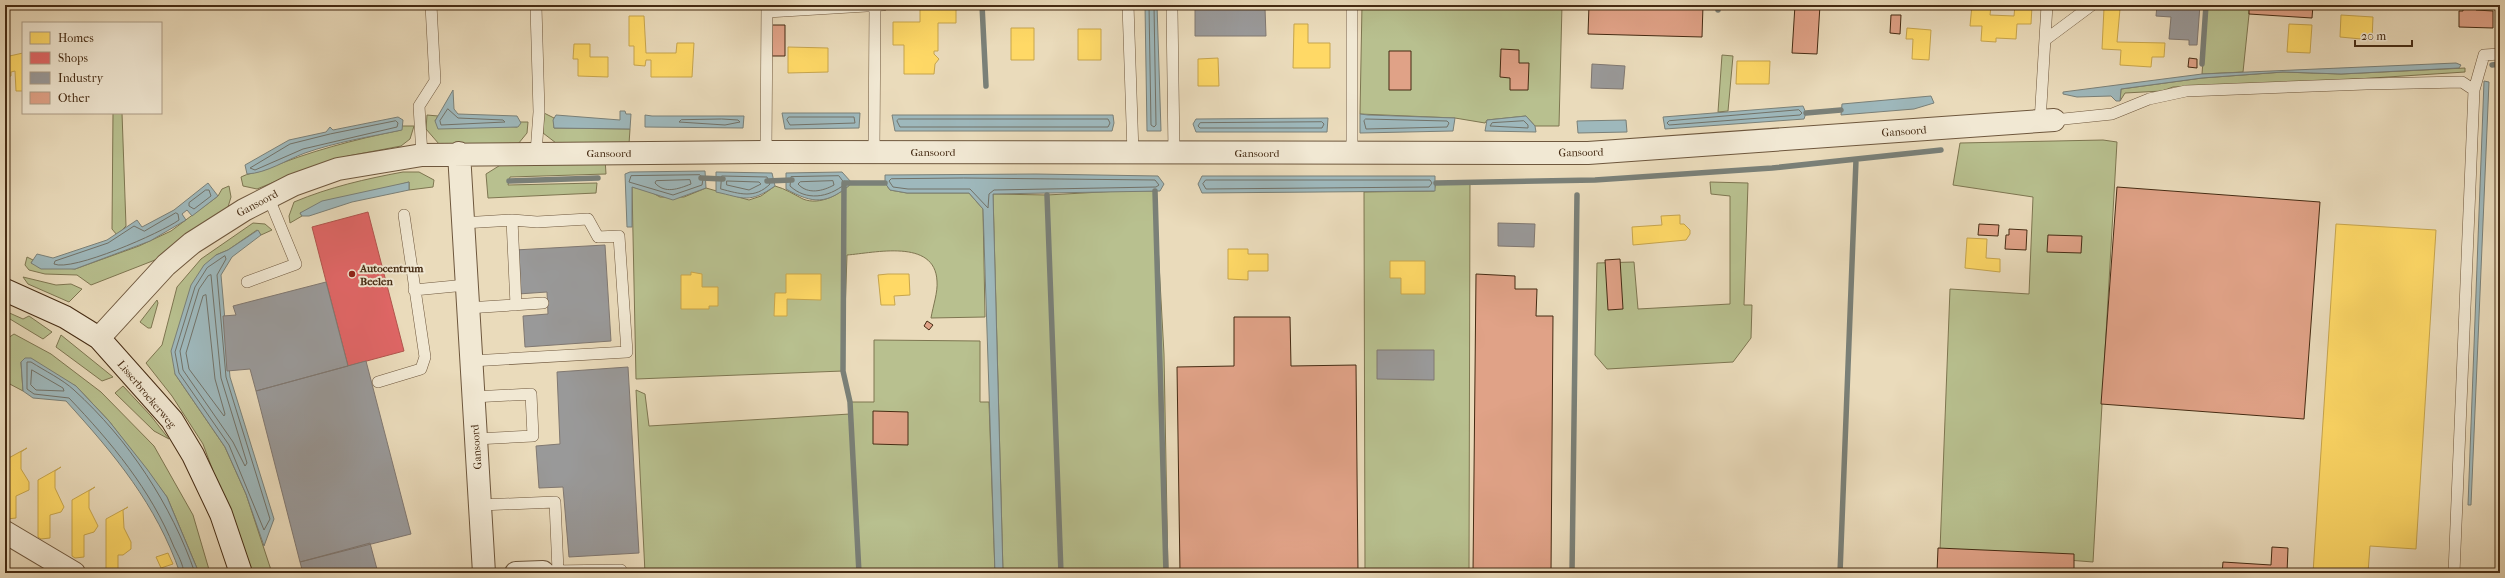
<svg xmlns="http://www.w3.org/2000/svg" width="2505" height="578" font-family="'IM FELL French Canon',serif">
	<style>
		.green { fill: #b8c08f; stroke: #7e7651 }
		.water { fill: #9eb8bc; stroke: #7a8078 }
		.homes { fill: #ffd966; stroke: #c7a54d }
		.shops { fill: #e06666; stroke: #b2544d }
		.industry { fill: #999; stroke: #807871 }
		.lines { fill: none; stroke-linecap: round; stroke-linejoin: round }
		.shore { stroke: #727268; stroke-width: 1 }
		.stream { stroke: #7a8078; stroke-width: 5.5 }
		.building { fill: #e0a287; stroke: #452b13 }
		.lane-casing { stroke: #6e573d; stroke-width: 12 }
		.street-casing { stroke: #6e573d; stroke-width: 24 }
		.secondary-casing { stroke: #452b13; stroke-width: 24 }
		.lane { stroke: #f1e8d3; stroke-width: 11 }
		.street { stroke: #f1e8d3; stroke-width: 22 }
		.secondary { stroke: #f1e8d3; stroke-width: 22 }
		.poi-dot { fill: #8f2418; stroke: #f1e8d3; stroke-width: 1.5 }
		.labels { text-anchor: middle; stroke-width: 4; stroke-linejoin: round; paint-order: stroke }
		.street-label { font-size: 11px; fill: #452b13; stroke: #f1e8d3 }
		.poi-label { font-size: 11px; font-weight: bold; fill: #452b13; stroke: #f1e8d3; text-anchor: start }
	</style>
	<rect width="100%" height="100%" fill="#eadbbb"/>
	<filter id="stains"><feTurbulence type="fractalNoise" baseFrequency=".005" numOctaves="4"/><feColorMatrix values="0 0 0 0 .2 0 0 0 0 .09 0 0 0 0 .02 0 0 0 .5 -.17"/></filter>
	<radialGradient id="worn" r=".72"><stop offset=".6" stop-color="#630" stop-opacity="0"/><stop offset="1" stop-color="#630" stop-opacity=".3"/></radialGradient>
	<!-- green -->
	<path class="green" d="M1362,5H1562L1559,126H1535L1526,116L1487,120L1485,123L1455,118L1360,114Z
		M2207,5H2250L2243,72L2202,74Z
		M1722,55L1733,56L1728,111L1718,112Z
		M2465,68V72L2341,80L2173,87L2162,91L2125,93L2120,101L2121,89L2202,78L2283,72L2341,74Z
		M113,113H122L126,226L117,235L112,229Z
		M544,113L554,118V128L630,129L629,144L556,143L543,133Z
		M427,115L438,116L435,121L517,127L520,122H528L527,133L518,144H439L426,129Z
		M402,126H414L410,139L401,146L348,156L301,171L257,189L243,186L241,177C248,173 256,173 264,170C310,151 353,140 401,130Z
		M2103,140L2117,142L2093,562L1940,550L1950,289L2029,294L2033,197L1953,185L1960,143Z
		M605,159L606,174L510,177L508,185L597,183L596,193L488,198L486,174L502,164Z
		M403,172H419L434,180L433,187L409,190V182L300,213L302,216L290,223L289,216L294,202C330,187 365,179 403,172Z
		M1470,182L1469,573H1365L1364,192L1434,191L1436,183Z
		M1710,182L1748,183L1744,305H1752L1751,338L1733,362L1607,369L1595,355L1597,263L1634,262L1638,309L1730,304V196L1711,194Z
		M852,183H885L890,190L907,193H969L983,209L985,317L931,318C933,306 938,292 937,281C935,238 874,253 847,255L843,371L636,379L632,187L649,191L660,197H684L706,188L749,200L761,196L775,186C786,189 793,194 803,199C820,206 840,194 852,183Z
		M229,186L231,197L228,207L155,260L91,285L77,275L45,274L29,270L25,265L27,257L33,260L31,263L75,269L139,246L171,231L218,196L222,189Z
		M1119,191H1155L1164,354L1168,573H1003L993,194L1047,195Z
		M253,223L265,224L272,230L261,235L257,230L228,250L216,255L175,374L225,447L246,494L272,573H251L203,444L172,396L146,363L162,345L177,287L201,259Z
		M23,277L56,285L71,284L82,289L69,302L28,284Z
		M157,300L158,303L151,328H148L140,322Z
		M5,311L23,319L29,316L52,332L43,339L5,316Z
		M14,334L51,354L101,392L154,446L193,515L210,573H199L167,497L109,421L76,386L21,362L23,391L6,382L8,338Z
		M61,335L113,377L102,381L56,347Z
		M874,340L980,341V402H989L995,573H645L636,390L645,394L649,426L850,414V402H874Z
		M123,386L151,416L169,439L154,431L115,393Z"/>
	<!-- water -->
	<path class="water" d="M1145,5H1157L1161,131H1147Z
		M2456,63L2461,65L2459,68L2341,74L2283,72L2202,78L2121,89L2120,101H2116L2111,96L2077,97L2063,94V92L2202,74Z
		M2484,81L2489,82L2471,505H2468Z
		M453,90L454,109L458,114L517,116L521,123L518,127L438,129L435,121Z
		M1931,96L1934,103L1914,109L1841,115L1842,104Z
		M1803,106L1806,113L1804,119L1665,129L1663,117Z
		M620,111H625L626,114H631L630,129L554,128L553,120L556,115L620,120Z
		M782,113H860L859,128L785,129Z
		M1360,114L1368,115L1455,118L1453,131L1360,133Z
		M645,115L652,116H744L743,128L645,127Z
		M892,115H1113L1114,123L1112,131H895Z
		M1526,116L1535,126L1536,132L1485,131L1487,120Z
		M398,117L403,120L402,130C369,137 336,142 305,153C286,160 267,173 247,174L245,165L289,140L326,132L330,127L333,130Z
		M1328,118L1327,132H1196L1193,124L1196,119Z
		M1626,120L1627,132L1578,133L1577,121Z
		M705,171L706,188L673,200L632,187V227H627L625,174L630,172Z
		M716,172L772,173L775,186C749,204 744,198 716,192Z
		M842,172L852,183C827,205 813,204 786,189V173Z
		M1036,174L1158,176L1164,184L1160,191L993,194L1003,573H995L983,209L969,193H907L890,190L885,183V175Z
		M1202,176H1435V191L1202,193L1198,184Z
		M409,182V190L352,202L309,216H302L300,213L322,201Z
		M208,183L218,196L192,216L187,210L182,214L186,220L150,241L75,269H41L31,263L37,254L53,258L107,240L137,220L142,227L174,210Z
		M258,230L261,235L232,257L221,275L230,377L274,519L264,546L246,494L225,447L175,374L171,351L191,285L204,265L216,255L228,250Z
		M25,358H31L76,386L109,421L147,469L167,497L199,573H180C156,504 115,455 66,401L33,398L23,391L21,362Z"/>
	<!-- homes -->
	<path class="homes" d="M1972,5H1991L1990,15L2014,16L2015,5L2032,6L2031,24H2017L2016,39L1996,38V42L1981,41L1982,26H1970Z
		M920,7H956V23H938V51H934V54L939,59L935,64L934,74H904V45H893V22H920Z
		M2104,8L2120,9L2117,42L2165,43L2164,57H2152L2151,67L2120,65L2121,50L2102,49Z
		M2341,15L2373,17L2372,40L2340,37Z
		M629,16H644L646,53H676L677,43H694L692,77H651V60H646L645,66L634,65V46H629Z
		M1294,24H1308V43H1330V68H1293Z
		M2289,24L2312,25L2310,53L2287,52Z
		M1011,28H1034V60H1011Z
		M1907,28L1931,30L1929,60L1912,59L1913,39H1906Z
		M1078,29H1101V60H1078Z
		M574,44H590V57H608V77L578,76V59H573Z
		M788,47L828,48V72L788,73Z
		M23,53V91H16L15,71L11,72V76L5,77V57Z
		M1218,58L1219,86H1198V59Z
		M1737,61H1770L1769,84H1736Z
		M1680,215V224H1684L1690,230V234L1686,240L1633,245L1632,227L1662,225L1661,216Z
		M2336,224L2436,230L2416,549L2370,546L2368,573H2313Z
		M1967,238L1987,239L1986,258L2000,259V272L1965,268Z
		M1228,249H1248V254H1268V271H1248V280L1228,279Z
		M1390,261H1425V294H1401V278H1390Z
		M691,272L702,274V287H718V306H709V309H681V275H691Z
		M786,274H821V300L787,299V316H774L775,293H786Z
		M888,274H909L910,295L894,296L895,305H881L878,275Z
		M27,448L21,452V469L29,482V490L16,496V518L7,519L5,517V460Z
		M61,467L55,471V488L64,507L61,512L50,515V538L41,539L38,537V480Z
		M95,487L89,491V508L98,526L94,532L84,535V557L75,558L72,556V500Z
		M128,507L123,510L124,528L131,542V549L123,555H118V573H106V519Z
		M168,553L173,564L161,568L156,557Z"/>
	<!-- shops -->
	<path class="shops" d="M368,212L404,351L348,366L312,227Z"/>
	<!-- industry -->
	<path class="industry" d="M2157,5H2200L2197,45H2189V40L2169,39L2171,17L2156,16Z
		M1195,7L1265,8L1266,36H1195Z
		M1592,64L1625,66L1623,89L1591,88Z
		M1498,223L1535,224L1534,247L1498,246Z
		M605,245L611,341L525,347L523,316L548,314L547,292L518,294L515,250Z
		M326,282L348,366L256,391L250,369L227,371L223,316L236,315L233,306Z
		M1377,350H1434V380L1377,379Z
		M366,361L411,534L300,562L256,391Z
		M628,367L639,553L569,557L563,487L539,488L536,446L560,444L557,372Z
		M370,543L378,573H303L300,562Z"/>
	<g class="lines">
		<!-- shore -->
		<path class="shore" d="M1149,5L1151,125L1154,127L1156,125L1154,5
			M448,109L458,118L503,120L505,122L441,125L440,121Z
			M1799,110L1802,113L1800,115L1669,125L1667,123L1669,121Z
			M789,117H854L855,123L790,125L787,120Z
			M722,119L738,120L740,122L725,125L679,122L681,120Z
			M899,119H1108L1110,123L1108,127H900L897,121Z
			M1366,119L1447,121L1449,123L1447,127L1366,129L1364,121Z
			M396,121L398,123L397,127L303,149L255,170L250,168L290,144L330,134Z
			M1524,121L1528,125V128L1490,126L1492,123Z
			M1322,122L1324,124L1322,128H1200L1198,126L1200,123Z
			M700,175L703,179L702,185L673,195L629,182L631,176Z
			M722,176L767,177L770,184C755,199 740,194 721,189Z
			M839,176L845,184C828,198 806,201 790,186L791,177Z
			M964,178L1155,180L1159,185L1156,187L994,190L989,194L988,208L970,189H908L893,187L889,181L891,179Z
			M690,180L691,184C678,189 665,194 655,183L656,181Z
			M1206,180H1430L1432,183L1429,187L1206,189L1203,184Z
			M727,181L759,182L761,184L749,190L727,185Z
			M833,181L834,185C823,191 808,195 798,184L800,182Z
			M206,190H209L211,196L194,209L189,206V203Z
			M176,213L178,214L179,220C161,233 72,272 54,264L55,261L108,243L134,226L144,231Z
			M225,256L226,259L217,275L226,377L270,519L264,530L229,445L179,373L175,352L195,287L207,268Z
			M211,275L221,378L247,463L245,466L233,442L183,370L180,351L199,289L208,276Z
			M206,295L215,379L225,414L224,416L189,369L186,353L203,296Z
			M32,370L63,388L64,391L36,390L31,385Z
			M184,573C183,564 178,555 174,547C151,490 111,442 69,398L34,394L27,389V362H31C45,371 62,379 74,390C129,440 171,504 195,573"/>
		<!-- stream -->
		<path class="stream" d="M982,5L986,86
			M1718,10V5
			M2202,64L2206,5
			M2492,65L2500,64
			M1806,113L1841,110
			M701,178L723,179
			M509,181L598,178
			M767,181L792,180
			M844,183L843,371L850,402L859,573
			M845,183H885
			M1436,183L1595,180L1772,168L1941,150
			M1155,191L1166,573
			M1047,195L1061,573
			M1572,573L1577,195
			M1840,573L1856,160"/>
	</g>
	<!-- building -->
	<path class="building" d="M1288,5H1303V8H1288Z
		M1589,5L1640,7V5H1703L1702,37L1588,34Z
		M1795,5H1820L1817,54L1792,53Z
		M2249,5H2313L2312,18L2249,14Z
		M2463,5H2476V10L2493,11V28L2459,27V11H2463Z
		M2498,8H2500V28H2497Z
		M1891,15H1901L1900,34L1890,33Z
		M772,25H785V56H772Z
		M1501,49L1519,50V63H1529L1528,90H1510V78L1500,77Z
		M1389,51H1411V90H1389Z
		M2189,58L2197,59V68L2188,67Z
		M2117,187L2320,202L2304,419L2101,404Z
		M1979,224L1999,225L1998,236L1978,235Z
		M2009,229L2027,230L2026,250L2005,249L2006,235H2009Z
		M2048,235L2082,236L2081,253L2047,252Z
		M1620,259L1623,309L1608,310L1605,260Z
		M1476,274L1515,276V289H1537L1536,316H1553L1551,573H1473Z
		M1234,317H1290L1291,366L1356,365L1358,573H1180L1177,367L1234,366Z
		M927,321L933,325L929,330L924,326Z
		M873,411L908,412V445L873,444Z
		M2272,547L2288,548L2287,573H2222L2223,562L2271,565Z
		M1938,548L2074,554V573H1937Z"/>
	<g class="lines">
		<defs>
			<path id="lane" d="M1128,5L1133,153
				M1172,10L1174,153
				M767,12L883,5
				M2045,40L2092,5
				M2054,120L2112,114L2149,99L2186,91L2366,84L2462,82L2474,90
				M2040,122L2047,5
				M766,152L767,5
				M874,152L875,5
				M536,153L539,112L536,7
				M1352,153V5
				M422,155L419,106L435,81L431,5
				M462,223L512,220L516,305
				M247,282L296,264L268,196
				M414,290L466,285
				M467,308L543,303
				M471,361L627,352L619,236L598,237L588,219L537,222L512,220
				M378,382L421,369L425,357L404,215
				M473,397L531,394L533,436L475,439
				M480,505L555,502L558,571
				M551,571L621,570
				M2454,573L2474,90L2484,55L2500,54"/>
			<path id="street" d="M459,153L484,573
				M99,338L166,265L192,243L244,210L293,185L338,169L422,155L766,152L1588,153L2054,120
				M5,532L74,573
				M516,573L543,572"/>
			<path id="secondary" d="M5,290L65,317L99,338L172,420L193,455L221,514L241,573"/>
		</defs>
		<!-- lane casing -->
		<use href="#lane" class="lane-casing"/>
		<!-- street casing -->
		<use href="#street" class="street-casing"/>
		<!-- secondary casing -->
		<use href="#secondary" class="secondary-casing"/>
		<!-- lane -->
		<use href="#lane" class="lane"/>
		<!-- street -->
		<use href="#street" class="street"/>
		<!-- secondary -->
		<use href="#secondary" class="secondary"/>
	</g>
	<!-- markers -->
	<circle class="poi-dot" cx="352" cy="274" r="4"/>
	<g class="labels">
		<!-- street labels -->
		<g class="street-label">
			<text transform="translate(1904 131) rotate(-4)" y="4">Gansoord</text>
			<text x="933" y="156">Gansoord</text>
			<text transform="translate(1581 152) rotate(-1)" y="4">Gansoord</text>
			<text x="609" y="157">Gansoord</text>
			<text x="1257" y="157">Gansoord</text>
			<text transform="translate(257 203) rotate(-28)" y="4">Gansoord</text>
			<text transform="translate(147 394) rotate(50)" y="4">Lisserbroekerweg</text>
			<text transform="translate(476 447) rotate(-94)" y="4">Gansoord</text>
		</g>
		<!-- poi labels -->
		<g class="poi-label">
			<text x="360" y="272">Autocentrum<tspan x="360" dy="13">Beelen</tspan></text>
		</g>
	</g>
	<!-- margin -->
	<rect width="2505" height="578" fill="none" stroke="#eadbbb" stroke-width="20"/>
	<rect x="6" y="6" width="2493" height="566" fill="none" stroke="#452b13" stroke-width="2"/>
	<rect x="10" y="10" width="2485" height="558" fill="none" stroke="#452b13"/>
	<!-- legend -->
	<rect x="22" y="22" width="140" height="92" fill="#f1e8d3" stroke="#ac9c86"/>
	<rect x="30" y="32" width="20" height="12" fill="#ffd966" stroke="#ac9c86"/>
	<text x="58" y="42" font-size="12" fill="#452b13">Homes</text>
	<rect x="30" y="52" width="20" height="12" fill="#e06666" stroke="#ac9c86"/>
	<text x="58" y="62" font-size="12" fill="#452b13">Shops</text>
	<rect x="30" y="72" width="20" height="12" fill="#999999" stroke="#ac9c86"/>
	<text x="58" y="82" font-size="12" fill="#452b13">Industry</text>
	<rect x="30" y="92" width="20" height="12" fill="#e0a287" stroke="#ac9c86"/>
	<text x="58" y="102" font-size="12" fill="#452b13">Other</text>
	<!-- scale -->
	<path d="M2355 40v6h57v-6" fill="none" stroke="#452b13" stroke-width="2"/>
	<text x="2361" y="40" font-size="12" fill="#452b13" stroke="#f1e8d3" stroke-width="3" paint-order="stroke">20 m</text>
	<rect width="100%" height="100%" filter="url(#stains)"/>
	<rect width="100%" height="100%" fill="url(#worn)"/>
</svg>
